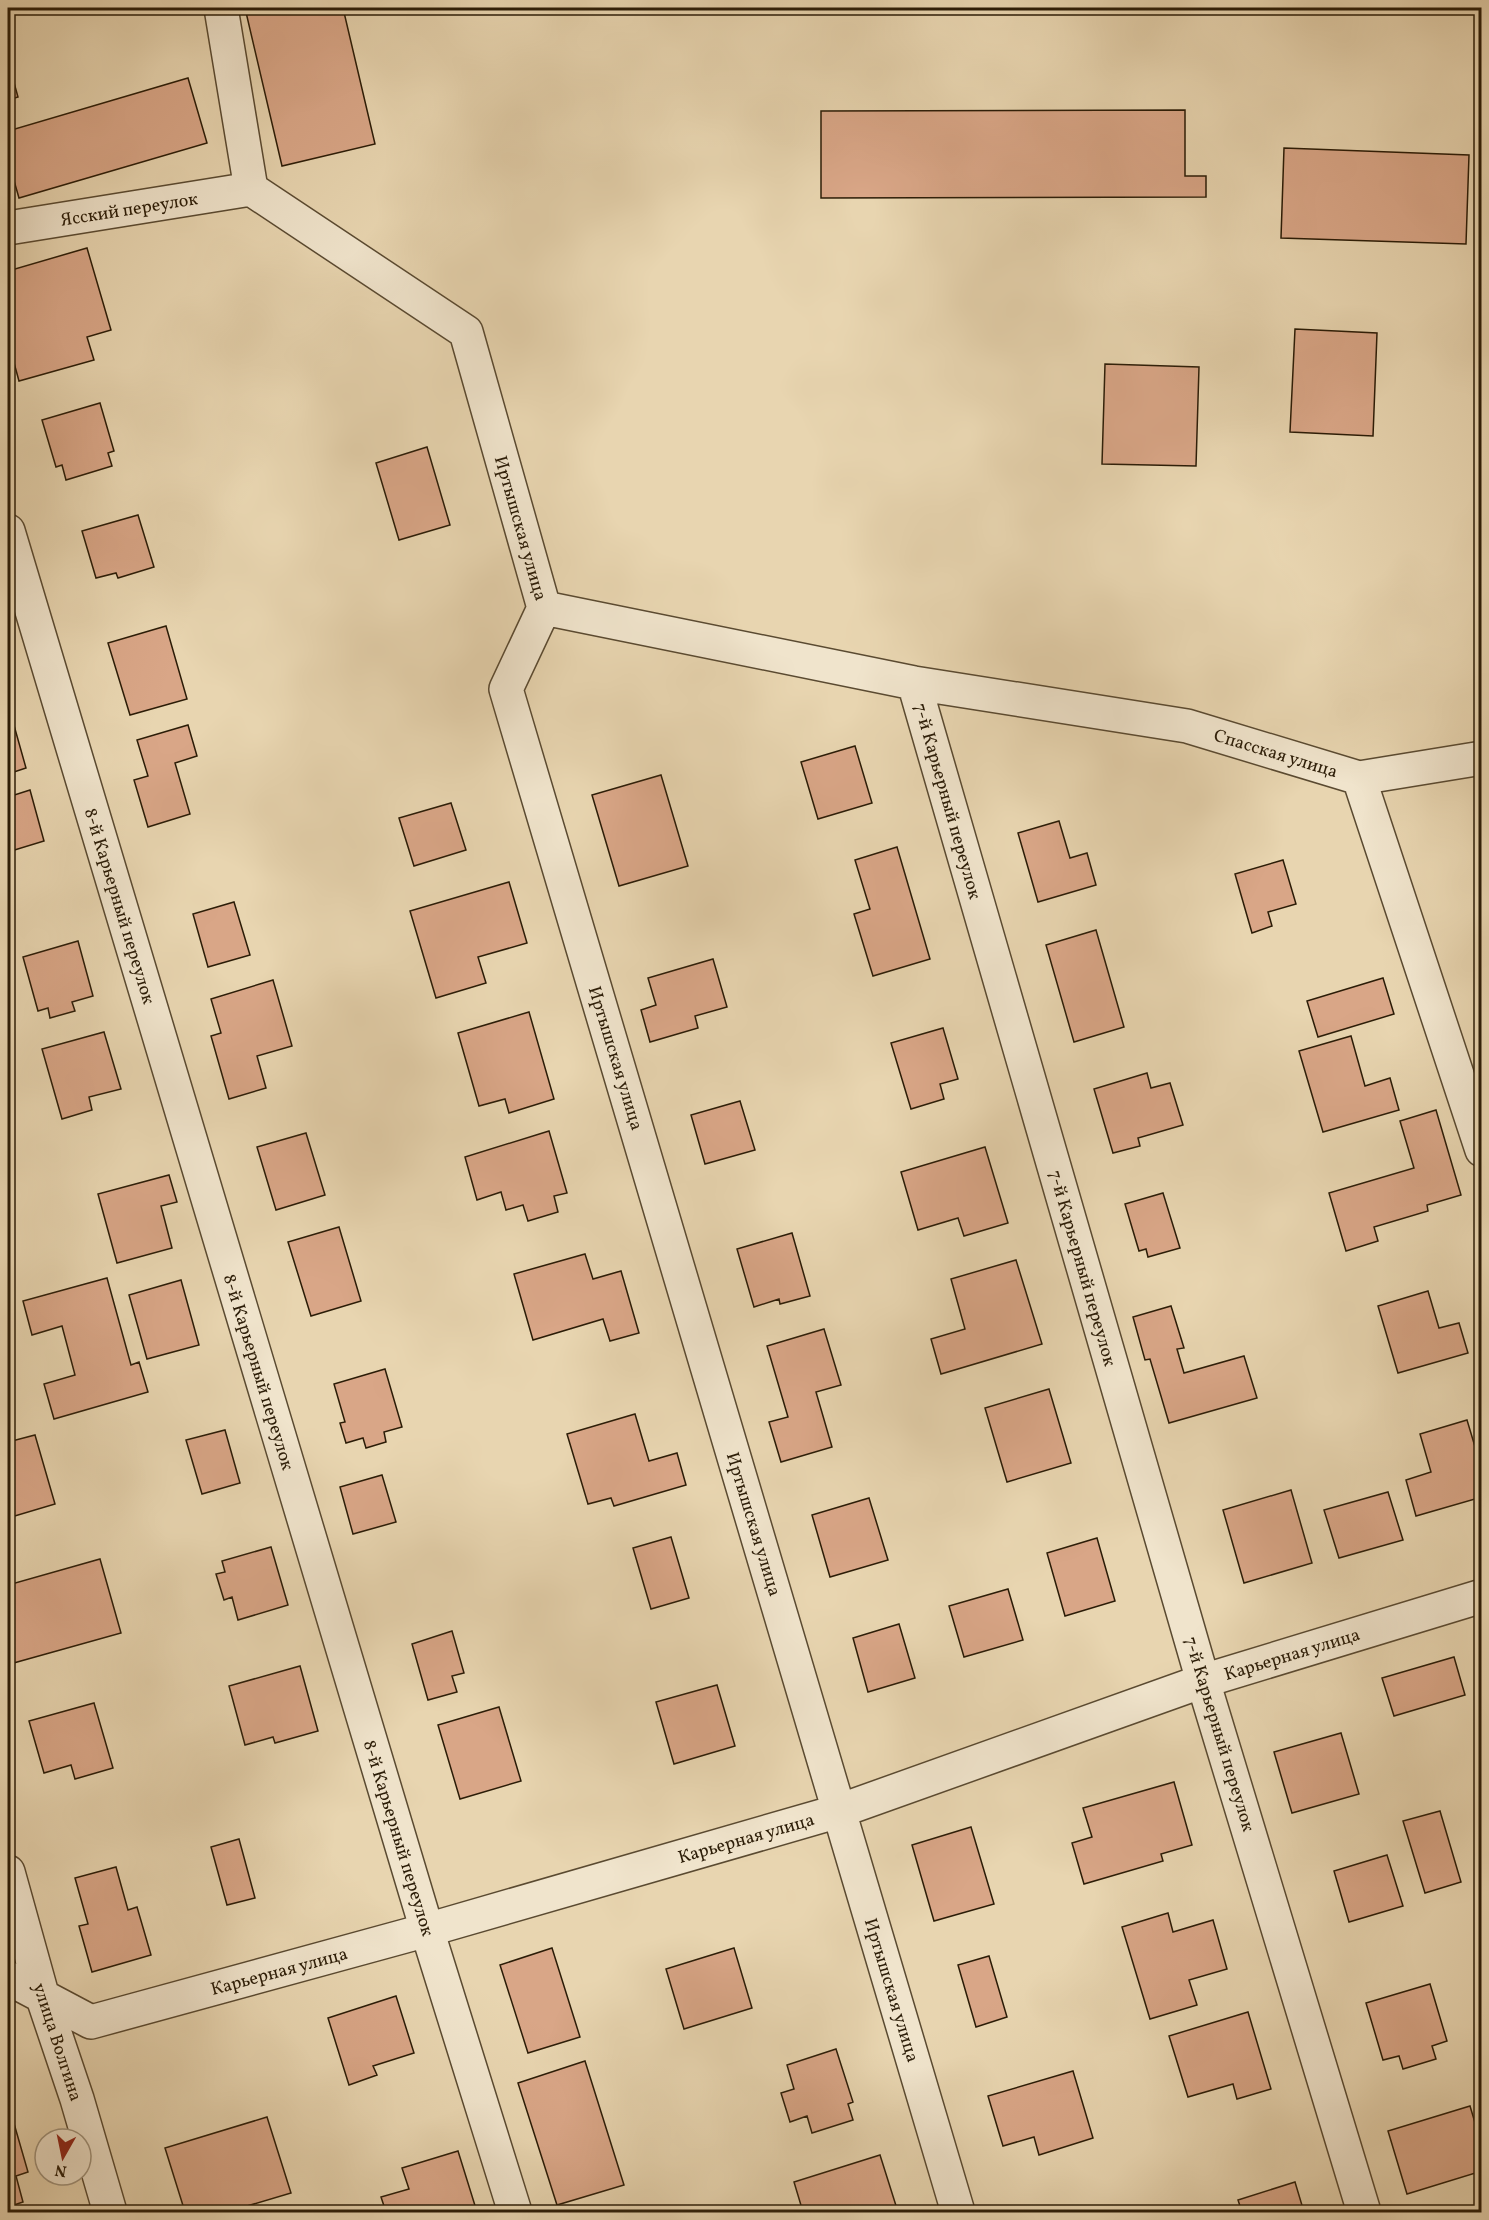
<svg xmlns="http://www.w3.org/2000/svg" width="1489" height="2220" font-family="Vollkorn,serif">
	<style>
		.building { fill: #d9a687; stroke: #2b1c07; stroke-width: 1.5 }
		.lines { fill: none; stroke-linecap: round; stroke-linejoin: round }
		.street-casing { stroke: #5a4a31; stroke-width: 36 }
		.street { stroke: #f0e4cc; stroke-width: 33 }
		.labels { text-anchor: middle; stroke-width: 5; stroke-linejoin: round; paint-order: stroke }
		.street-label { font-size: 18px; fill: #2b1c07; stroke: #f0e4cc }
	</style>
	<rect width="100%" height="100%" fill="#e8d5b0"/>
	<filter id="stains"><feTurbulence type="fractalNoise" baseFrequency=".00333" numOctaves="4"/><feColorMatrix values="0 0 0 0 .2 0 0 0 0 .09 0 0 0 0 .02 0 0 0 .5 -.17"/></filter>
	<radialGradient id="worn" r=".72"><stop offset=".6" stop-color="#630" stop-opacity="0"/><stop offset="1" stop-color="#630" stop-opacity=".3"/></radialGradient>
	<!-- building -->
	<path class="building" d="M245,8H343L375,144L282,166Z
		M453,8H474L454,12Z
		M8,61L18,97L8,100Z
		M188,78L207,143L19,198L8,160V131Z
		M1185,110V176H1206V197L821,198V111Z
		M1284,148L1469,155L1466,244L1281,238Z
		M87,248L111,330L87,337L94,360L19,381L8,341V271Z
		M1295,329L1377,333L1373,436L1290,432Z
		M1105,364L1199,367L1196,466L1102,464Z
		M100,403L114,451L108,453L112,466L66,480L62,465L56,467L42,420Z
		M427,447L450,525L399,540L376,463Z
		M138,515L154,567L118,578L116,573L96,578L82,531Z
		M166,626L187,699L130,715L108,643Z
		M8,704L26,768L8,774Z
		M188,725L197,756L175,763L190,814L148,827L134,780L148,776L137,740Z
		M855,746L872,803L818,819L801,762Z
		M661,775L688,866L619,886L592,795Z
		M30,790L44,841L8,852V797Z
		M451,803L466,850L414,866L399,818Z
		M1059,821L1070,858L1087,853L1096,885L1038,902L1018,833Z
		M897,847L930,959L873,976L854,914L870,909L855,860Z
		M1283,860L1296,904L1268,912L1272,926L1252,933L1235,874Z
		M509,882L527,943L478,957L486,983L436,998L410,911Z
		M234,902L250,955L208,967L193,914Z
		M1096,930L1124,1027L1074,1042L1046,945Z
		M78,941L93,996L72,1002L75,1011L50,1018L48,1008L38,1011L23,957Z
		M713,959L727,1007L695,1016L698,1028L650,1042L641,1010L656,1005L648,978Z
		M1383,978L1394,1014L1318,1037L1307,1001Z
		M273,980L292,1046L257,1056L266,1088L229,1099L211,1036L221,1033L211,999Z
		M529,1012L554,1099L509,1113L505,1099L479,1106L458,1033Z
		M943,1028L958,1079L940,1084L944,1099L911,1109L891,1043Z
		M104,1032L121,1089L89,1097L92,1110L62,1119L42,1049Z
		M1351,1036L1365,1086L1390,1078L1399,1110L1323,1132L1299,1051Z
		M1147,1073L1151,1088L1170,1083L1183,1125L1138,1138L1140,1146L1113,1153L1094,1089Z
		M740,1101L755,1150L705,1164L691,1115Z
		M1436,1110L1461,1195L1427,1205L1428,1211L1374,1227L1378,1241L1346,1251L1329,1193L1414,1168L1400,1121Z
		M549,1131L567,1193L554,1196L558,1212L528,1221L523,1205L506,1210L501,1192L477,1200L465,1157Z
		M306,1133L325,1195L276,1210L257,1147Z
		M985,1147L1008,1223L964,1236L958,1218L918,1230L901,1172Z
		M169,1175L177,1202L161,1206L172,1248L117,1263L98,1194Z
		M1163,1193L1180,1248L1148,1257L1146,1249L1139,1251L1125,1204Z
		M339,1227L361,1301L311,1316L288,1242Z
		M792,1233L810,1296L780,1304L779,1299L754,1307L737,1249Z
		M585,1254L593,1279L621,1271L639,1333L610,1341L603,1319L533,1340L514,1274Z
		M1016,1260L1042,1344L941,1374L931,1339L965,1329L951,1279Z
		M107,1278L131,1365L139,1362L148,1392L54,1419L44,1384L75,1375L62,1326L32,1335L23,1301Z
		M181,1280L199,1345L147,1359L129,1295Z
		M1428,1291L1439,1328L1459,1323L1468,1353L1398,1373L1378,1306Z
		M1171,1306L1184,1348L1177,1349L1184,1373L1244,1356L1257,1398L1169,1423L1150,1359L1145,1360L1133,1317Z
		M824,1329L841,1385L816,1392L832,1447L781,1462L769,1422L788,1417L767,1346Z
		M385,1369L402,1427L384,1432L386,1442L366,1448L363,1438L346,1443L340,1423L345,1422L334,1384Z
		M1049,1389L1071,1463L1007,1482L985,1408Z
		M635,1414L649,1461L677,1453L686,1485L614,1506L611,1498L588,1504L567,1434Z
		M1467,1420L1482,1470V1497L1416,1516L1406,1480L1431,1472L1420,1434Z
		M225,1430L240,1483L202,1494L186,1440Z
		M35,1435L55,1504L8,1518V1442Z
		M382,1475L396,1522L353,1534L340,1487Z
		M1291,1490L1312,1563L1244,1583L1223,1510Z
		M1388,1492L1403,1540L1339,1558L1324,1510Z
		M869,1498L888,1560L830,1577L812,1515Z
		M671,1537L689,1598L651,1609L633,1548Z
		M1097,1538L1115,1601L1065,1616L1047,1553Z
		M271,1547L288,1605L238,1620L232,1597L224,1600L216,1574L225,1572L222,1561Z
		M100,1559L121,1633L10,1664L8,1654V1585Z
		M1008,1589L1023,1640L964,1657L949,1606Z
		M899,1624L915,1678L868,1692L853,1638Z
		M452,1631L464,1673L452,1676L457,1692L428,1700L412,1644Z
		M1454,1657L1465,1695L1394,1716L1382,1678Z
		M300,1666L318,1731L275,1743L273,1737L245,1745L229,1686Z
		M717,1685L735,1746L674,1764L656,1702Z
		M94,1703L113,1768L75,1779L71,1765L44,1773L29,1721Z
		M499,1707L521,1781L460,1799L438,1725Z
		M1341,1733L1359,1794L1292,1813L1274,1752Z
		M1174,1782L1192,1845L1161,1854L1163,1861L1084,1884L1072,1843L1092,1837L1083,1808Z
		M1440,1811L1461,1882L1425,1893L1403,1821Z
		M971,1827L994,1904L934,1921L912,1845Z
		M239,1839L255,1898L227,1905L211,1847Z
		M1387,1855L1403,1906L1349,1922L1334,1871Z
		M116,1867L128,1910L137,1907L151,1955L92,1972L79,1926L88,1924L75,1878Z
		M1168,1913L1173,1932L1213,1920L1227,1969L1189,1980L1197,2005L1150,2019L1122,1927Z
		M552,1948L580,2037L528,2053L500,1965Z
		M734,1948L752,2008L684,2029L666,1969Z
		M989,1956L1007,2017L976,2027L958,1965Z
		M1430,1984L1447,2041L1432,2046L1436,2059L1403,2069L1399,2056L1383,2060L1366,2003Z
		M396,1996L414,2053L373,2066L377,2075L349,2085L328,2018Z
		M1248,2012L1271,2089L1237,2099L1233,2084L1188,2097L1169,2036Z
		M836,2049L853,2102L848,2104L853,2120L812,2133L807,2116L790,2122L781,2093L794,2089L787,2065Z
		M585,2061L624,2185L557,2205L518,2083Z
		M1073,2071L1093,2138L1039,2155L1034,2137L1003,2146L988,2096Z
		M1470,2106L1482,2146V2171L1407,2194L1388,2131Z
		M267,2117L291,2193L227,2212H185L165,2148Z
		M13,2120L28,2172L16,2176L23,2202L8,2207V2121Z
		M458,2151L477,2212H386L381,2197L409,2189L402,2168Z
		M880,2155L898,2212H803L794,2182Z
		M1295,2182L1304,2212H1242L1238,2200Z"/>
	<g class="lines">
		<defs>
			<path id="street" d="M221,8L251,189L466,332L544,608L506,689L958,2212
				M8,228L251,189
				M8,531L427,1930L515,2212
				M544,608L914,683L1187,726L1359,778L1482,758
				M914,683L1203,1681L1364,2212
				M1359,778L1482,1150
				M8,1872L43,1998L77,2099L110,2212
				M8,1978L91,2022L427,1930L839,1811L1203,1681L1482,1596"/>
		</defs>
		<!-- street casing -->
		<use href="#street" class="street-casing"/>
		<!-- street -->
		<use href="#street" class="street"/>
	</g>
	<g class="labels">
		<!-- street labels -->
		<g class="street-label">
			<text transform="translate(129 209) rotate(-9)" y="6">Ясский переулок</text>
			<text transform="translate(521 528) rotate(74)" y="6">Иртышская улица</text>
			<text transform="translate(1276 753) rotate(17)" y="6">Спасская улица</text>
			<text transform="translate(948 801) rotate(74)" y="6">7-й Карьерный переулок</text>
			<text transform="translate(120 906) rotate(73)" y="6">8-й Карьерный переулок</text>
			<text transform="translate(616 1058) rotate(73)" y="6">Иртышская улица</text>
			<text transform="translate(1083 1268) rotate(74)" y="6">7-й Карьерный переулок</text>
			<text transform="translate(259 1372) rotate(73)" y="6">8-й Карьерный переулок</text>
			<text transform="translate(754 1524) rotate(73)" y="6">Иртышская улица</text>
			<text transform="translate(1292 1654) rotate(-17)" y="6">Карьерная улица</text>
			<text transform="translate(1220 1734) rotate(73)" y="6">7-й Карьерный переулок</text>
			<text transform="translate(399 1838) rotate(73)" y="6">8-й Карьерный переулок</text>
			<text transform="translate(746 1838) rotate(-16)" y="6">Карьерная улица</text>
			<text transform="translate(279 1971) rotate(-15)" y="6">Карьерная улица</text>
			<text transform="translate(892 1990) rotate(73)" y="6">Иртышская улица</text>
			<text transform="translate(58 2042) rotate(72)" y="6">улица Волгина</text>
		</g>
	</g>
	<!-- margin -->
	<rect width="1489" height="2220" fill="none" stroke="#e8d5b0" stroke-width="30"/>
	<rect x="9" y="9" width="1471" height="2202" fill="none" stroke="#2b1c07" stroke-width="3"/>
	<rect x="15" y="15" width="1459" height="2190" fill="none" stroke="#2b1c07" stroke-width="1.5"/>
	<!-- north arrow -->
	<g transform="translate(63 2157) rotate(189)"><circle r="28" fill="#f0e4cc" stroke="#a1947d" stroke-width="1.5"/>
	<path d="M0-4.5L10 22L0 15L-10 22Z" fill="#8f2418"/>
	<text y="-9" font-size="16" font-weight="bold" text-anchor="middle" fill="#2b1c07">N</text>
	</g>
	<rect width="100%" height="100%" filter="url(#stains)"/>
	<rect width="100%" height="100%" fill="url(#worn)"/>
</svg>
